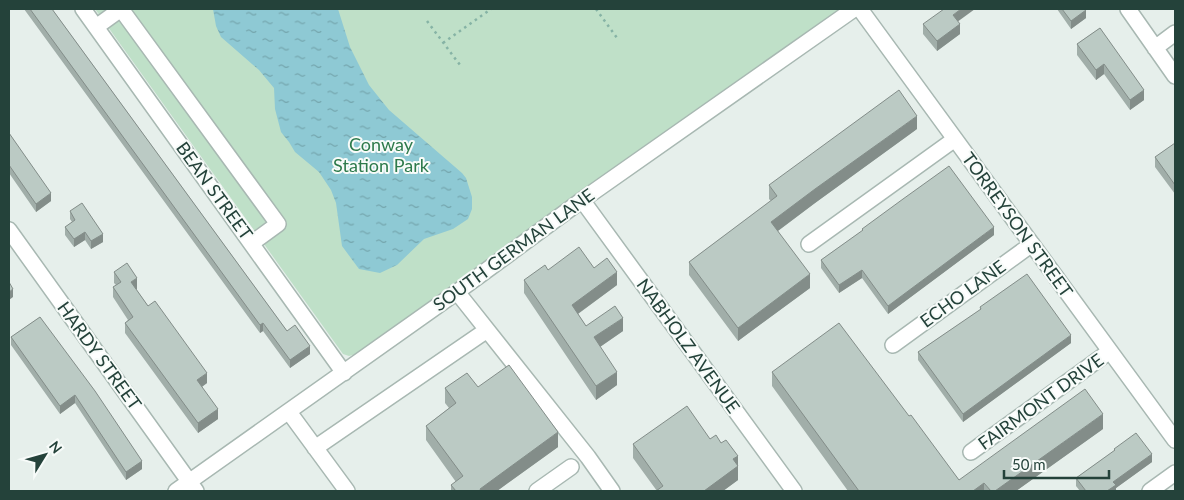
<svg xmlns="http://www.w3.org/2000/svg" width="1184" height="500" font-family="Lato,sans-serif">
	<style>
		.green { fill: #bfe0c8 }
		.water { fill: url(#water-ripples) }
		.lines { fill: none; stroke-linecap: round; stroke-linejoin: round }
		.minor-casing { stroke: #a8b8b2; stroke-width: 18 }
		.path { stroke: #86b3a5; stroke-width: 2.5; stroke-dasharray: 2.5 4; stroke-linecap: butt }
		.minor { stroke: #fff; stroke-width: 15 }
		.wall { fill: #a1aea9 }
		.shaded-wall { fill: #838d89 }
		.building { fill: #bbcac4; stroke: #838d89 }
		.labels { text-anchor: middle; stroke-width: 4; stroke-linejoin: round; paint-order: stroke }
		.park-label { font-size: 18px; fill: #2d7a4b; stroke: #f7fbf9 }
		.street-label { font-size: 18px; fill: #24423a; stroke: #f7fbf9 }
	</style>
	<defs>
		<pattern id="water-ripples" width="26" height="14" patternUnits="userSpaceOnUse" patternTransform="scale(1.25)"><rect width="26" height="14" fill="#8ec9d4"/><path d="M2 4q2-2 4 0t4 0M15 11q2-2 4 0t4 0" fill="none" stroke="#74a5ad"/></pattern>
	</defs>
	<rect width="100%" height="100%" fill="#e6efeb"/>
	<!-- green -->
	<path class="green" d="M95,9H842L356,354L349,356L343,354Z"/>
	<!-- water -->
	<path class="water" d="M213,9H338L350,47L369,85L389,110L462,173L466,178L472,197V209L468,219L453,229L424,239L397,265L380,273L359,269L342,246L336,203L331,190L319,172L295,152L289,142L281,132L275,109L274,88L259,70L221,37L216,26Z"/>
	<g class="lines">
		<defs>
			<path id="minor" d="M83,9L344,373
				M860,9L1175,440
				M1128,9L1175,76
				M96,27L121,9L278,224L252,243
				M1155,48L1175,33
				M582,200L794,491
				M9,230L196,491
				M809,244L955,139
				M457,292L588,457L612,491
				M893,345L1032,244
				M289,412L347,491
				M315,448L487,330
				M971,452L1110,351
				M176,491L457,292L582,200L854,9
				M537,491L571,467
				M1150,491L1175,473"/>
		</defs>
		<!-- minor casing -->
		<use href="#minor" class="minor-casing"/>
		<!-- path -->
		<path class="path" d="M596,9L617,38
			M427,21L460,65
			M443,43L491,9"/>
		<!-- minor -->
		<use href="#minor" class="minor"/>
	</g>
	<!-- wall -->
	<path class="wall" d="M24,9H52L287,331L310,354L290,368L263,331L260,333Z
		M1057,9H1085L1086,18L1071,29Z
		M958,21L960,34L937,51L923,34V24Z
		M1100,28L1144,100L1130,110L1104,74L1096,80L1077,55V44Z
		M917,129L815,203L778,231L810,288L738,341L689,275V262L771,201L769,199V185Z
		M9,133L51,201L36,212L9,173Z
		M1175,144V194L1155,167V157Z
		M70,211L103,242L91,249L85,240L74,247L65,235V227L72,222L70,219Z
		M862,229L994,235L888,314L862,278L839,293L821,268V260L862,231Z
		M594,268L617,285L578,314L586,326L623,331L600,347L617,385L596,400L524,293V280Z
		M114,272L137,289H136L148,306L207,383L202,387L218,419L198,433L125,333V323L128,320L113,297V287L116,285L114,283Z
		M980,307L1071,343L963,422L918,360V352L980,310Z
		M40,317L142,469L126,480L75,403L60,414L11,345V337Z
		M772,372L909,416L959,480L1103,429L1016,491H848L772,386Z
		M478,387L558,447L497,491H451V485L456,482L426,440V426L449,408L445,403V388Z
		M710,439L721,443L738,456V480L723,491H656H657L633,458V444Z
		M1114,449L1152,462L1116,488V491H1080L1076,486V478L1114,451Z"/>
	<!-- shaded-wall -->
	<path class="shaded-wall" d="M961,9H975L953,25V15Z
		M1086,10V18L1071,29V21Z
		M960,24V34L937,51V41Z
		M1104,64V74L1096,80V70Z
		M1144,90V100L1130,110V100Z
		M917,116V129L815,203L771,236V222L815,189Z
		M51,193V201L36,212V204Z
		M994,227V235L888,314V306Z
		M85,232V240L74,247V239Z
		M103,234V242L91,249V241Z
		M862,270V278L839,293V285Z
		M617,272V285L572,318V305Z
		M810,274V288L738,341V328Z
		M137,278V289L131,292V282Z
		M13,289V297L9,300V292Z
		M623,318V331L594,351V337Z
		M263,323V331L260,333V325Z
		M1071,335V343L963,422V414Z
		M310,346V354L290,368V360Z
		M617,372V385L596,400V386Z
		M207,373V383L197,390V380Z
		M75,395V403L60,414V406Z
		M218,409V419L198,433V423Z
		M1103,414V429L1016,491H995Z
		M558,432V447L497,491H480V489Z
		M1152,454V462L1116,488V491H1107L1113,482Z
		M738,456V480L723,491H704L733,459Z
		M142,461V469L126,480V472Z
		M984,483V491H973Z"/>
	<!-- building -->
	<path class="building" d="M30,9H52L287,331L295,325L310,346L290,360L263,323L260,325Z
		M944,9H961L953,15L960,24L937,41L923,24Z
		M1062,9H1085L1086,10L1071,21Z
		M1100,28L1144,90L1130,100L1104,64L1096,70L1077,44Z
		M899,90L917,116L815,189L771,222L810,274L738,328L689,262L777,196L769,185Z
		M9,133L51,193L36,204L9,165Z
		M1175,143V185L1155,157Z
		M949,166L994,227L888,306L862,270L839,285L821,260L863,230L862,229L903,199Z
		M82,203L103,234L91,241L85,232L74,239L65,227L75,220L70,211Z
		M579,247L594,268L607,258L617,272L572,305L586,326L615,306L623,318L594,337L617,372L596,386L524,280L545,265L548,270Z
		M127,263L137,278L131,282L148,306L155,301L207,373L197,380L218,409L198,423L125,323L133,317L113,287L121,282L114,272Z
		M1027,274L1071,335L963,414L918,352L981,309L980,307Z
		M9,282L13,289L9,292Z
		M40,317L95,391L142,461L126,472L75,395L60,406L11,337Z
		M839,323L909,416L911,415L959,480L1085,389L1103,414L995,491H991L984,483L973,491H859L772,372Z
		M509,365L558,432L480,489L481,491H456L451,485L463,476L426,426L456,403L445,388L467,373L478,387Z
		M687,406L710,439L716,435L721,443L726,440L738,456L733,459L738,466L704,491H656L663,486L633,444Z
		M1136,433L1152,454L1113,482L1116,485L1107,491H1086L1076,478L1115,450L1114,449Z"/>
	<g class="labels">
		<!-- park labels -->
		<g class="park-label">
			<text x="381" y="151">Conway<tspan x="381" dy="21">Station Park</tspan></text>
		</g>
		<!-- street labels -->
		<g class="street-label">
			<text transform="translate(214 191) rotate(54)" y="6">BEAN STREET</text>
			<text transform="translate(1017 225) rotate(54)" y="6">TORREYSON STREET</text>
			<text transform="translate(514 250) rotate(-36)" y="6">SOUTH GERMAN LANE</text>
			<text transform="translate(963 294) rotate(-36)" y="6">ECHO LANE</text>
			<text transform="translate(688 346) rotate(54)" y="6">NABHOLZ AVENUE</text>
			<text transform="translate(99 356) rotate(54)" y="6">HARDY STREET</text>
			<text transform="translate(1041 402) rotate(-36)" y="6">FAIRMONT DRIVE</text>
		</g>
	</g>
	<!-- border -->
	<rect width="1184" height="500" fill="none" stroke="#24423a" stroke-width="20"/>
	<!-- north arrow -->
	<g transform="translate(45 455) rotate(53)" stroke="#f7fbf9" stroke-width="4" paint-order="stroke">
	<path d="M0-4L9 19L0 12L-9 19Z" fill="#24423a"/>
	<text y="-8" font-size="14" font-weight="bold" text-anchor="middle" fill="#24423a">N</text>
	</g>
	<!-- scale -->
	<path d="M1004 470v8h105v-8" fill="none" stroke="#24423a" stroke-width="2.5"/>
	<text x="1012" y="470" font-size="15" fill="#24423a" stroke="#f7fbf9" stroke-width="4" paint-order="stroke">50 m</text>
</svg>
